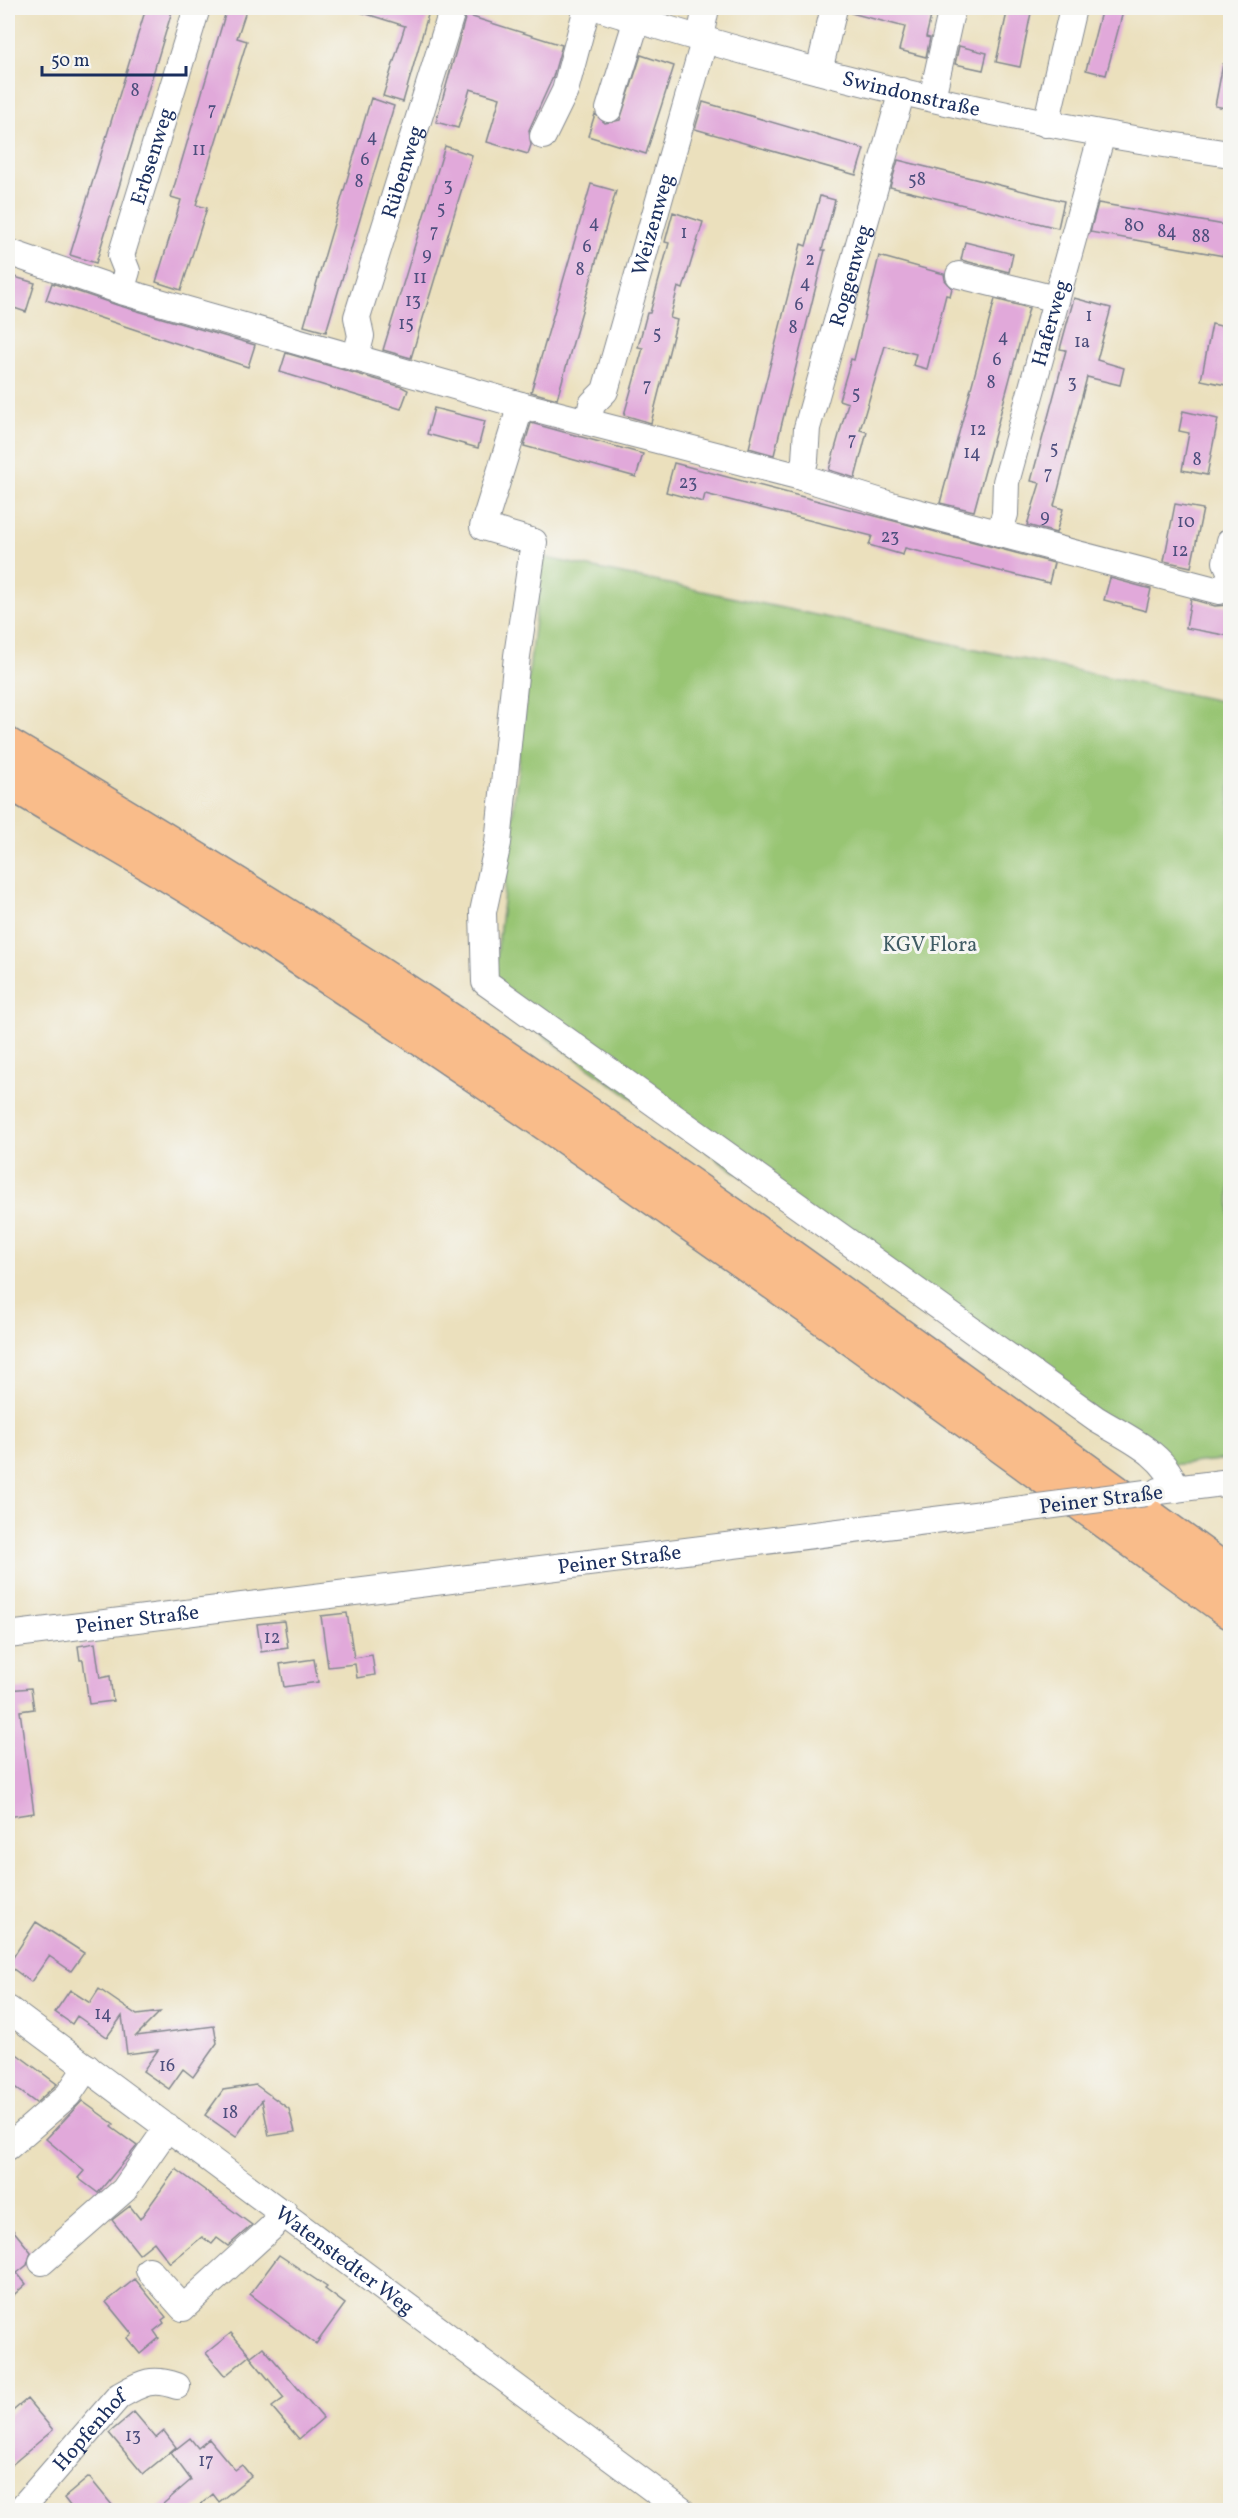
<svg xmlns="http://www.w3.org/2000/svg" width="1238" height="2518" font-family="Vollkorn,serif">
	<style>
		.green { fill: #98c573; stroke: #5a7a68; stroke-width: 1.5 }
		.building { fill: #e1a9da }
		.lines { fill: none; stroke-linecap: round; stroke-linejoin: round }
		.minor-casing { stroke: #83888e; stroke-width: 28 }
		.highway-casing { stroke: #83888e; stroke-width: 36 }
		.minor { stroke: #fff; stroke-width: 26 }
		.highway { stroke: #f9bc8a; stroke-width: 33 }
		.minor-bridge-casing { stroke: #83888e; stroke-width: 28; stroke-linecap: butt }
		.minor-bridge { stroke: #fff; stroke-width: 26 }
		.labels { text-anchor: middle; stroke-width: 6; stroke-linejoin: round; paint-order: stroke }
		.number-label { font-size: 18px; fill: #4c4e7d }
		.street-label { font-size: 21px; fill: #1b2f5e; stroke: #f6f6f2 }
		.park-label { font-size: 21px; fill: #405c64; stroke: #f6f6f2 }
	</style>
	<rect width="100%" height="100%" fill="#f6f6f2"/>
	<filter id="ink" filterUnits="userSpaceOnUse"><feTurbulence type="fractalNoise" baseFrequency=".0167" numOctaves="2"/><feDisplacementMap in="SourceGraphic" scale="12" xChannelSelector="R" yChannelSelector="G"/><feConvolveMatrix kernelMatrix="1 2 1 2 8 2 1 2 1" color-interpolation-filters="sRGB"/></filter>
	<filter id="wash" filterUnits="userSpaceOnUse"><feTurbulence type="fractalNoise" baseFrequency=".008" numOctaves="4" result="noise"/><feDisplacementMap in="SourceGraphic" scale="24" xChannelSelector="R" yChannelSelector="G"/><feGaussianBlur stdDeviation="1.35" result="paint"/><feColorMatrix in="noise" values="0 0 0 0 0 0 0 0 0 0 0 0 0 0 0 0 0 1.4 0 .05"/><feComposite in="paint" operator="in"/></filter>
	<g filter="url(#wash)">
		<rect width="100%" height="100%" fill="#ebe0bd"/>
		<!-- green -->
		<path class="green" d="M542,557L1230,703V1459L1151,1467L492,999Z"/>
		<g id="blocks">
			<!-- building -->
			<path class="building" d="M146,8H173L96,263L70,255Z
				M227,8H247L237,38L247,41L196,205L207,208L181,290L156,282L181,200L171,197Z
				M358,8H430L403,102L383,96L405,26L357,11Z
				M852,8H933L926,37L930,38L926,57L899,50L905,27L851,13Z
				M1008,8H1032L1020,67L996,62Z
				M1102,8H1124L1106,75L1086,70Z
				M466,15L562,45L553,77L529,130L531,145L528,154L487,142L500,98L470,89L458,128L436,122Z
				M959,46L987,53L983,70L955,64Z
				M641,55L674,66L646,154L588,136L595,114L605,123L620,120Z
				M1223,64L1230,65V109L1215,106Z
				M371,98L394,106L326,332L304,326Z
				M703,102L864,149L856,175L695,129Z
				M445,146L472,155L411,358L383,350Z
				M898,160L1064,201L1058,228L890,187Z
				M591,184L616,191L557,399L531,392Z
				M820,196L835,200L822,250H825L774,455L749,448L801,244L806,246Z
				M1098,203L1230,226V257L1090,232Z
				M673,212L703,222L683,289L678,287L670,318L677,320L651,423L624,415L643,348L638,347L647,313H650L669,243L665,242Z
				M965,242L1013,254L1009,272L961,260Z
				M879,256L944,274L945,280L952,288L950,296L946,295L927,369L913,365L916,354L885,346L860,430L867,432L855,478L829,470L848,403L839,400L851,359L854,360Z
				M8,275L35,283L26,312L8,306Z
				M52,283L117,305L255,345L248,367L46,300Z
				M1074,298L1111,308L1097,360L1124,368L1120,385L1087,377L1054,506L1063,509L1056,533L1027,525L1040,483L1031,481L1066,350L1060,349Z
				M995,299L1029,308L974,511L940,503Z
				M1212,324L1230,328V365L1226,385L1201,380Z
				M286,353L402,387L408,390L401,409L280,372Z
				M434,408L485,421L478,448L427,434Z
				M1183,411L1218,419L1207,475L1182,470L1189,433L1179,431Z
				M531,423L643,454L636,477L524,446Z
				M674,463L1054,563L1049,583L905,548L903,555L869,545L872,536L705,494L703,502L666,492Z
				M1175,504L1203,509L1191,567L1164,561Z
				M1110,578L1151,589L1146,611L1104,600Z
				M1191,599L1215,606L1230,605V636L1186,628Z
				M347,1613L354,1658L372,1655L375,1675L357,1678L355,1664L328,1667L321,1616Z
				M284,1621L288,1648L261,1652L257,1624Z
				M95,1643L100,1678L110,1676L113,1701L89,1704L83,1660H80L78,1646Z
				M314,1659L318,1682L284,1687L280,1664Z
				M31,1688L34,1709L20,1711L34,1813L8,1817V1690Z
				M36,1922L84,1953L71,1971L49,1956L31,1982L8,1965Z
				M99,1989L137,2015L160,2012L136,2036L214,2026L217,2043L193,2077L183,2069L169,2089L143,2071L158,2050L127,2054L122,2016L107,2037L77,2016L72,2024L55,2012L70,1990L90,2003Z
				M14,2052L57,2084L36,2103L8,2082V2060Z
				M256,2085L289,2109L295,2132L269,2136L262,2100L236,2137L205,2115L223,2090Z
				M82,2101L114,2124L111,2127L137,2146L98,2193L78,2178L84,2171L46,2139Z
				M176,2169L221,2202L252,2225L228,2246L217,2238L212,2244L202,2237L170,2263L154,2242L139,2254L112,2220L130,2206L140,2219Z
				M8,2224L31,2252L27,2265L17,2273L26,2284L8,2300Z
				M279,2255L327,2287L325,2289L345,2304L316,2344L250,2294Z
				M135,2279L166,2317L162,2320L164,2323L154,2331L159,2338L140,2354L127,2338L132,2334L106,2302Z
				M231,2333L250,2355L225,2376L206,2353Z
				M263,2347L323,2418L299,2439L272,2407L284,2398L250,2357Z
				M27,2399L53,2430L8,2468V2415Z
				M134,2412L156,2438L164,2431L176,2447L143,2474L109,2433Z
				M190,2438L198,2448L209,2439L235,2470L242,2465L251,2476L219,2502L213,2494L193,2511L156,2510L191,2480L171,2453Z
				M89,2477L117,2511H74L64,2498Z"/>
		</g>
	</g>
	<g filter="url(#ink)">
		<use href="#blocks" fill-opacity="0" stroke="#83888e" stroke-width="1.5"/>
		<g class="lines">
			<defs>
				<g id="minor">
					<path id="s1" d="M599,8C805,73 1017,124 1230,154"/>
					<path d="M700,37L706,8"/>
					<path d="M819,71L834,8"/>
					<path d="M932,98L952,8"/>
					<path d="M609,109L637,19"/>
					<path d="M1046,124L1073,8"/>
					<path d="M543,136L565,91L587,8"/>
					<path id="s2" d="M8,252L121,291L127,271L121,256L197,8"/>
					<path d="M959,275L1056,299"/>
					<path d="M121,291L521,405L801,477L894,506L1219,591L1230,579"/>
					<path id="s3" d="M356,356L361,336L357,317L453,8"/>
					<path d="M521,405L483,527L534,542L517,656L498,843L483,912L485,982L1096,1419C1125,1437 1167,1454 1176,1489"/>
					<path id="s4" d="M588,422L592,404L605,391L705,38"/>
					<path id="s5" d="M801,477L805,460L807,428L902,91"/>
					<path id="s6" d="M999,534L1005,514L1006,482L1102,134"/>
					<path d="M1230,541L1226,562L1230,571"/>
					<path d="M1159,1491L1230,1482"/>
					<path id="s7" d="M8,1635L1023,1509"/>
					<path id="s8" d="M8,2009L681,2510"/>
					<path d="M8,2147L68,2095L87,2067"/>
					<path d="M42,2262L124,2190L168,2127"/>
					<path d="M149,2270L183,2308L272,2227L284,2212"/>
					<path id="s9" d="M20,2510L119,2396C142,2383 151,2377 177,2386"/>
				</g>
				<path id="highway" d="M8,745C159,835 309,926 455,1023C719,1199 973,1389 1230,1574
					M8,781C84,827 162,869 237,918C577,1137 903,1375 1230,1612"/>
			</defs>
			<!-- minor casing -->
			<use href="#minor" class="minor-casing"/>
			<!-- highway casing -->
			<use href="#highway" class="highway-casing"/>
			<!-- minor -->
			<use href="#minor" class="minor"/>
			<!-- highway -->
			<use href="#highway" class="highway"/>
			<defs>
				<path id="minor-bridge" d="M1023,1509L1146,1493"/>
			</defs>
			<!-- minor-bridge casing -->
			<use href="#minor-bridge" class="minor-bridge-casing"/>
			<!-- minor-bridge -->
			<use href="#minor-bridge" class="minor-bridge"/>
		</g>
	</g>
	<g class="labels">
		<!-- number labels -->
		<g class="number-label">
			<text x="135" y="96">8</text>
			<text x="212" y="115">7</text>
			<text x="372" y="142">4</text>
			<text x="199" y="155">11</text>
			<text x="365" y="165">6</text>
			<text x="917" y="185">58</text>
			<text x="359" y="187">8</text>
			<text x="448" y="191">3</text>
			<text x="441" y="214">5</text>
			<text x="594" y="228">4</text>
			<text x="1134" y="231">80</text>
			<text x="434" y="237">7</text>
			<text x="1167" y="237">84</text>
			<text x="684" y="238">1</text>
			<text x="1201" y="242">88</text>
			<text x="587" y="252">6</text>
			<text x="427" y="260">9</text>
			<text x="810" y="265">2</text>
			<text x="580" y="275">8</text>
			<text x="420" y="283">11</text>
			<text x="805" y="288">4</text>
			<text x="413" y="306">13</text>
			<text x="799" y="310">6</text>
			<text x="1089" y="321">1</text>
			<text x="406" y="329">15</text>
			<text x="793" y="333">8</text>
			<text x="657" y="339">5</text>
			<text x="1003" y="342">4</text>
			<text x="1082" y="347">1a</text>
			<text x="997" y="365">6</text>
			<text x="991" y="388">8</text>
			<text x="1072" y="388">3</text>
			<text x="647" y="391">7</text>
			<text x="856" y="399">5</text>
			<text x="978" y="435">12</text>
			<text x="852" y="445">7</text>
			<text x="1054" y="454">5</text>
			<text x="972" y="458">14</text>
			<text x="1197" y="465">8</text>
			<text x="1048" y="479">7</text>
			<text x="688" y="488">23</text>
			<text x="1045" y="522">9</text>
			<text x="1186" y="527">10</text>
			<text x="890" y="542">23</text>
			<text x="1180" y="556">12</text>
			<text x="272" y="1643">12</text>
			<text x="103" y="2019">14</text>
			<text x="167" y="2071">16</text>
			<text x="230" y="2118">18</text>
			<text x="133" y="2441">13</text>
			<text x="206" y="2466">17</text>
		</g>
		<!-- street labels -->
		<g class="street-label">
			<text dy="7" stroke="none"><textPath href="#s1" startOffset="324">Swindonstraße</textPath></text>
			<text dy="7" stroke="none"><textPath href="#s2" startOffset="261">Erbsenweg</textPath></text>
			<text dy="7" stroke="none"><textPath href="#s3" startOffset="192">Rübenweg</textPath></text>
			<text dy="7" stroke="none"><textPath href="#s4" startOffset="210">Weizenweg</textPath></text>
			<text dy="7" stroke="none"><textPath href="#s5" startOffset="208">Roggenweg</textPath></text>
			<text dy="7" stroke="none"><textPath href="#s6" startOffset="218">Haferweg</textPath></text>
			<text transform="translate(1101 1499) rotate(-7)" y="7">Peiner Straße</text>
			<text dy="7" stroke="none"><textPath href="#s7" startOffset="616">Peiner Straße</textPath></text>
			<text dy="7" stroke="none"><textPath href="#s7" startOffset="130">Peiner Straße</textPath></text>
			<text dy="7" stroke="none"><textPath href="#s8" startOffset="420">Watenstedter Weg</textPath></text>
			<text dy="7" stroke="none"><textPath href="#s9" startOffset="106">Hopfenhof</textPath></text>
		</g>
		<!-- park labels -->
		<g class="park-label">
			<text x="930" y="951">KGV Flora</text>
		</g>
	</g>
	<!-- margin -->
	<rect width="1238" height="2518" fill="none" stroke="#f6f6f2" stroke-width="30"/>
	<!-- scale -->
	<path d="M42 66v9h144v-9" fill="none" stroke="#1b2f5e" stroke-width="3"/>
	<text x="51" y="66" font-size="18" fill="#1b2f5e" stroke="#f6f6f2" stroke-width="4.5" paint-order="stroke">50 m</text>
</svg>
